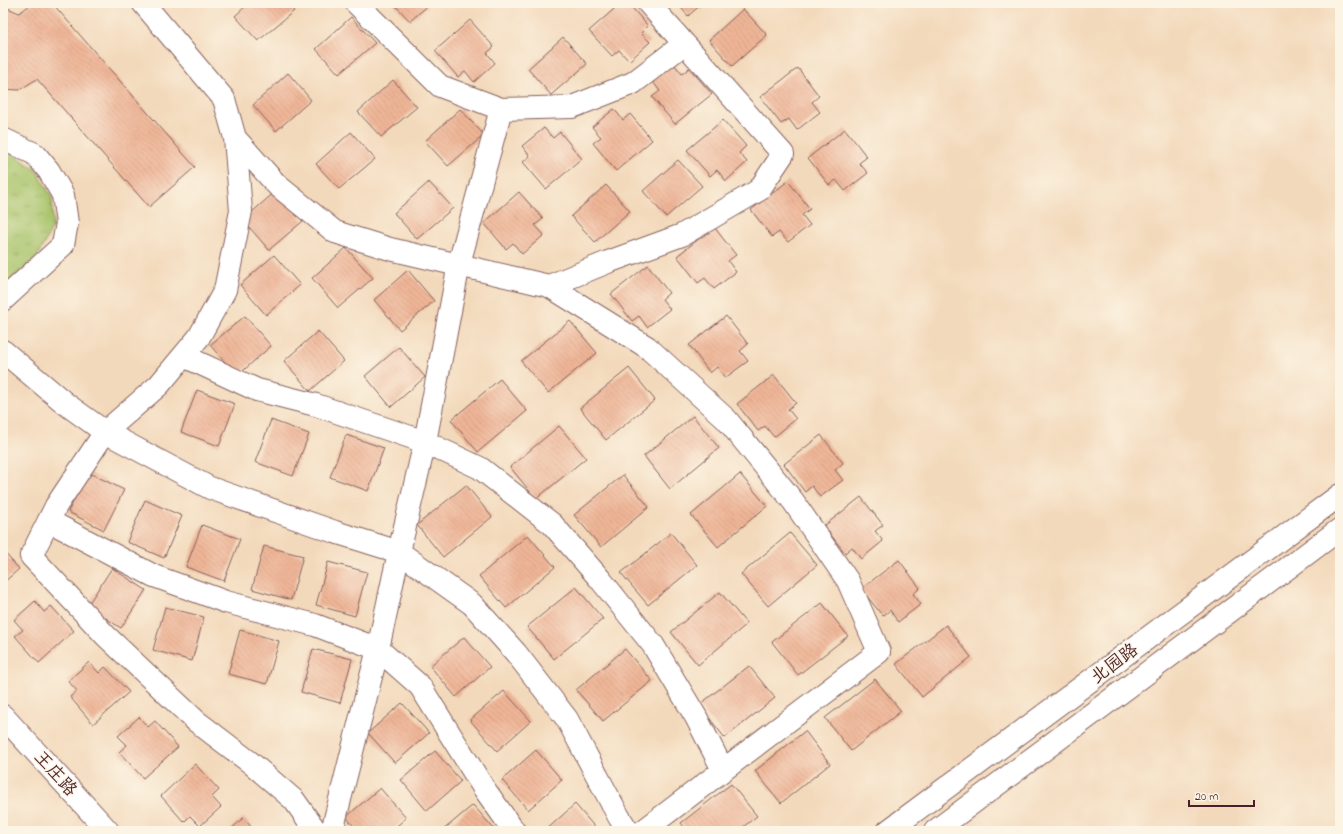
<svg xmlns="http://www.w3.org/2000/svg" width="1343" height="834" font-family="'Indie Flower','LXGW WenKai TC',sans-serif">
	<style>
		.park { fill: url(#park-tufts); stroke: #7a724a }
		.building { fill: url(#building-back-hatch) }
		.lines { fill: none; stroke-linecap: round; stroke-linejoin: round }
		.minor-casing { stroke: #85605d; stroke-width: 24 }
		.major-casing { stroke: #85605d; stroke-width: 24 }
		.minor { stroke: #fff; stroke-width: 22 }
		.major { stroke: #fff; stroke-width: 22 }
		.labels { text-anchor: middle; stroke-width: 3; stroke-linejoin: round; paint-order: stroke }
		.street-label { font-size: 18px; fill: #4a1f2b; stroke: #fcf5e5 }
	</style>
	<defs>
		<pattern id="park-tufts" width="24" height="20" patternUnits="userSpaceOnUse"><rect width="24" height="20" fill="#a9c46a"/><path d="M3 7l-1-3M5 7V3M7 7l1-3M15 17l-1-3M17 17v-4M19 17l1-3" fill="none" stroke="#8c9f57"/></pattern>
		<pattern id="building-back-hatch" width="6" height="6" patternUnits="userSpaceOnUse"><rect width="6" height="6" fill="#efb597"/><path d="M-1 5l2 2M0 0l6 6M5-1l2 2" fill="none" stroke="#ce9b82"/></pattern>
	</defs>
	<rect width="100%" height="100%" fill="#fcf5e5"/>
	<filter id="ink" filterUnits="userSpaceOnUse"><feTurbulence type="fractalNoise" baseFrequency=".025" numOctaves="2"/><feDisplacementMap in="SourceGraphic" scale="8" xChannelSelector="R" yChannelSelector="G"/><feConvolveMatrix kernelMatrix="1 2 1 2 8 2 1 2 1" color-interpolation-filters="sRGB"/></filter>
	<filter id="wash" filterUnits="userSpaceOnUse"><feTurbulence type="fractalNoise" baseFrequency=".012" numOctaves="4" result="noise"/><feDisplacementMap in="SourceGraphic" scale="16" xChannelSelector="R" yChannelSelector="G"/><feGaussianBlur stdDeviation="0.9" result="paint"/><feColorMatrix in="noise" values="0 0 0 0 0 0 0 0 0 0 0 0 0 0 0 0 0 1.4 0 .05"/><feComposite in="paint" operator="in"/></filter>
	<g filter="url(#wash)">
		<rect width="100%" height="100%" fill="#f3d9bb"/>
		<!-- park -->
		<path class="park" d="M3,152L12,153L36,170L52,197L53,227L37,257L3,286Z"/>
		<g id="blocks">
			<!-- building -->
			<path class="building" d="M33,3H52L195,167L149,207L37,79L19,90L3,89V6L19,13Z
				M249,3H287L294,11L258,41L235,16Z
				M393,3H431L410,21Z
				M621,3H628L648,26L641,33L650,42L629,61L619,50L612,56L589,31Z
				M677,3H703L688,16Z
				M743,9L767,35L732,66L709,40Z
				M351,17L375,43L339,74L316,49Z
				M470,20L494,47L487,53L495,63L474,82L465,71L458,77L435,51Z
				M563,37L587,64L551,95L528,69Z
				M673,63L682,74L689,68L712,94L675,124L652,97L660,91L652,81Z
				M798,68L819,96L812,102L820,112L797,130L789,119L781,124L760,97Z
				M288,73L311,100L276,131L253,105Z
				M393,80L417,107L381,137L358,112Z
				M460,109L484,135L448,166L425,141Z
				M614,109L623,120L630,114L652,140L616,171L593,143L601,137L592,127Z
				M723,120L746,146L739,153L747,162L726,181L717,170L710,176L687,150Z
				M544,128L553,138L560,132L582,159L546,189L523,162L530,156L522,146Z
				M845,129L867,157L859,163L868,173L845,191L836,180L829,185L808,158Z
				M351,132L375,159L339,189L316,164Z
				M678,160L702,186L666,217L643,191Z
				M788,181L810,209L802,215L810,225L788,242L779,232L772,237L751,210Z
				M429,182L453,208L417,239L394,213Z
				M606,185L630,211L595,242L571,216Z
				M277,190L303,221L269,250L243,220Z
				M519,192L543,219L535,225L544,235L522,254L513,243L506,249L484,223Z
				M714,227L736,255L728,261L736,272L714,289L705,278L698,283L677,256Z
				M346,248L373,278L338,308L312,278Z
				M274,255L300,285L266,315L240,285Z
				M648,265L669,293L662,299L670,309L647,327L639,316L632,321L611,294Z
				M408,270L434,301L400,330L374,300Z
				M245,316L271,346L237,376L210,345Z
				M726,316L748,344L740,351L748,361L725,378L717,367L710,373L689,345Z
				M570,321L597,353L548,393L521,361Z
				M318,331L344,361L310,391L284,361Z
				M399,347L425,377L391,407L365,376Z
				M629,368L655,400L606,440L580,408Z
				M774,375L796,403L788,409L796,419L774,437L765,426L758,431L737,404Z
				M500,379L527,411L478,452L451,420Z
				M197,390L235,404L219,446L181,432Z
				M693,416L719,448L670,489L644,456Z
				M271,420L309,434L293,476L255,462Z
				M559,426L586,458L536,499L510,467Z
				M346,435L384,448L368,491L330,477Z
				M821,435L843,463L835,470L843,480L820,497L812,486L805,492L784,464Z
				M88,472L124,490L104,530L68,512Z
				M740,474L767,506L718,547L691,515Z
				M623,475L649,507L601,547L574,515Z
				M466,485L492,517L443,557L417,525Z
				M861,497L883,525L875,531L883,541L861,559L852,547L845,553L824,526Z
				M145,500L182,516L164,558L127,542Z
				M202,525L240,539L224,581L186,567Z
				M671,533L697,565L648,605L621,573Z
				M790,533L817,565L768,606L741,574Z
				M528,535L555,567L506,608L479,576Z
				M264,546L303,556L291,600L252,589Z
				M3,551L19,569L3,583Z
				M899,560L920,588L913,594L921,604L898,622L890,610L883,616L861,589Z
				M328,562L367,572L355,616L316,605Z
				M112,568L146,590L121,628L87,606Z
				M576,587L603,619L554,659L527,627Z
				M720,592L747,624L698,665L671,632Z
				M35,601L44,612L51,606L74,631L39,663L15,636L23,630L14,620Z
				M822,603L848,636L798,675L772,642Z
				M165,607L204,617L192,661L153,650Z
				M946,625L971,657L922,697L896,664Z
				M240,630L279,641L267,684L228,674Z
				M464,637L490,667L456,697L430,666Z
				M313,649L352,659L340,703L301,692Z
				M625,649L652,681L603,721L576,690Z
				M89,662L99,673L105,667L129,692L93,724L70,697L77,691L68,681Z
				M749,666L775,698L725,738L699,705Z
				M875,679L901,711L851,751L825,718Z
				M504,691L531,721L497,751L470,720Z
				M402,703L429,733L395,763L368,733Z
				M139,717L148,727L155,721L178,747L143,778L119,752L127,745L118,736Z
				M805,731L830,764L781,803L755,771Z
				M536,750L562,780L528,810L502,780Z
				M435,751L461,781L427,811L401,780Z
				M195,764L219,790L212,797L221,807L200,826L190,816L184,822L161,796Z
				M731,784L757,816L738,831H687L681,823Z
				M380,788L406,818L391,831H358L346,817Z
				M575,804L598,831H545Z
				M473,805L496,831H442Z
				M243,818L255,831H229Z"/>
		</g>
	</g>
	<g filter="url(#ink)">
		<use href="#blocks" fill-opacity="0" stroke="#85605d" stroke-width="1"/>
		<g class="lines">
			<defs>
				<path id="minor" d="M143,3L224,99L235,138L241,211L225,290L199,337L159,385L105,432L56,506L31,556L106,636L196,721L251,763L294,800L316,831
					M356,3L440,86L501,109L572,107L633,83L684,44
					M235,138L277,185L335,232L390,249L549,286L647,347L727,420L793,501L848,581L879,652L643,831
					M3,139L35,154L49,171L63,195L67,223L63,245L3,300
					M549,286L608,262L682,235L759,190L783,154L648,3
					M3,351L66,404L105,432L210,488L335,532L399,552L472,604L516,653L567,719L619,817L628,831
					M184,356L257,390L316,405L425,442L480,468L552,524L600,579L653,645L696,717L723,770
					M49,521L154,576L226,602L315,625L378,649L420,686L483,787L514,831
					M3,716L108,831
					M332,831L378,649L399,552L425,442L459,264L501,109"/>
				<path id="major" d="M888,831L1340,495
					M935,831L1340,529"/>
			</defs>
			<!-- minor casing -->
			<use href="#minor" class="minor-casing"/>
			<!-- major casing -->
			<use href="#major" class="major-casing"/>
			<!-- minor -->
			<use href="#minor" class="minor"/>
			<!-- major -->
			<use href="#major" class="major"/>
		</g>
	</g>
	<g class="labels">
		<!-- street labels -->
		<g class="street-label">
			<text transform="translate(1114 663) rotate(-37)" y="6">北园路</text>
			<text transform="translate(56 773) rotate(48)" y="6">王庄路</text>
		</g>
	</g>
	<!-- margin -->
	<rect width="1343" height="834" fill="none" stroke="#fcf5e5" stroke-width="16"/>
	<!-- scale -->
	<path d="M1189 800v6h65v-6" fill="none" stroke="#4a1f2b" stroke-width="2"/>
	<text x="1195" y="800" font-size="12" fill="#4a1f2b" stroke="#fcf5e5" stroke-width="3" paint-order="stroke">20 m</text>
</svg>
